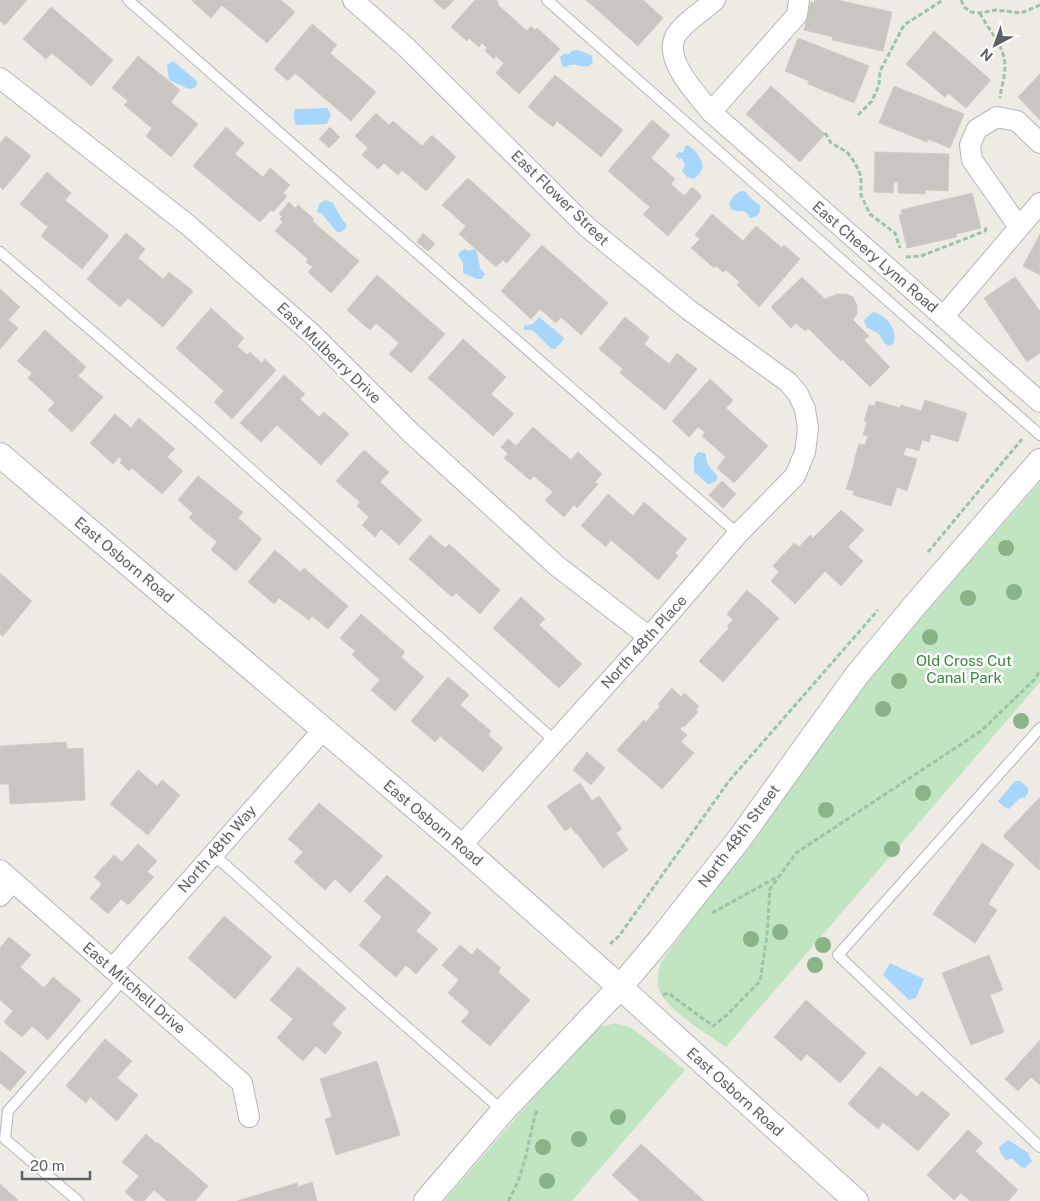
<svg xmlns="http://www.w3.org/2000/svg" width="1040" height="1201" font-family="'Public Sans',sans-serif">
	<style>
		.green { fill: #c1e4c1 }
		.water { fill: #a6d6fb }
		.building { fill: #c9c6c1; stroke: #d2cdc2 }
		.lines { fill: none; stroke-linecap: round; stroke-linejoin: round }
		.service-casing { stroke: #b4b6ba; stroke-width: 12 }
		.minor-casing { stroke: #b4b6ba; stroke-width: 22 }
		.tertiary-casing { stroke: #b4b6ba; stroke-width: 26 }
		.path { stroke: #9bc4a6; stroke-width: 3; stroke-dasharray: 5 2.5; stroke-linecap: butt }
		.service { stroke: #fff; stroke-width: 10 }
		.minor { stroke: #fff; stroke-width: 20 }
		.tertiary { stroke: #fff; stroke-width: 24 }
		.tree { fill: #8ab388 }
		.labels { text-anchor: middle; stroke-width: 5; stroke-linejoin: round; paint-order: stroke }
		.street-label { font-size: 15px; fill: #5c5f64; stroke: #fff }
		.park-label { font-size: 15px; fill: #39853d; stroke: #fff }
	</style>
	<rect width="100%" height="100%" fill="#eeebe4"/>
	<!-- green -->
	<path class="green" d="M1040,482V682L726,1047C709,1036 672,1012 662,996C655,986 658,973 661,962L868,681L926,612Z
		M616,1023L632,1028L685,1070L572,1201H444L589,1034L600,1027Z"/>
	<!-- water -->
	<path class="water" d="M578,50L591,55L593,62C586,73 575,59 566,67L562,66L560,57L564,54H569L572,51Z
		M171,62H174L197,81L196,87L189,89L169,80L167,65Z
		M327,108L331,114L327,124L296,125C293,114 293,121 295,109Z
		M687,145C694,148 705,161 702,169C701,173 697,176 694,179L687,177L682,171L685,165L682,158L679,159L675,156L679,152L683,153L685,146Z
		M741,191L746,192L750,198L760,205C761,213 758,217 750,218L746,212C742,211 737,212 733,210C724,205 735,193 741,191Z
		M325,200L333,203L341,218L346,224V228L341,232H337L322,214L317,212L319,204Z
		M465,249L468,251L475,249L477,252L480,268L485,274L482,279H477L463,273V263L458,255L461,251Z
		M873,312C886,315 899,330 893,344L889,346L884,343L879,334L866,327L864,320Z
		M539,317L563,337L564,339L555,349H552L532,330H524V326L533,324Z
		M698,452L705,453C707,457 706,463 709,466C714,473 726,480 708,484L694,472V458Z
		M1015,781H1020L1028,788V793L1025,797L1020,798L1009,809L1003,806L998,801Z
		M890,963L924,979L916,998L909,1000L883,975Z
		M1008,1140L1030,1154L1028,1155L1032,1161L1025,1168L1021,1167L1012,1158L1006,1160L1001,1154L999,1147Z"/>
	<!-- building -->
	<path class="building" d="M0,0H27L5,25L0,21Z
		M191,0H281L295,12L267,43L222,5L211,18Z
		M433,0H454L444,10Z
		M475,0H496L499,3L497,4L527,31L531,26L535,30L537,28L560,49L519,94L496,73L504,63L496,56L494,59L485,51L487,48L482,43L479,47L469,38L467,41L451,27Z
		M586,0H643L663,18L638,46Z
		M815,0H837L892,12L883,51L832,40L833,37L804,30L811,2L814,3Z
		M51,7L113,60L91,86L52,53L46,59L23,39Z
		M312,24L337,45L330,53L376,92L351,121L295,73L288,81L274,69Z
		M934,31L991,80L966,108L948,93L945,97L906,64Z
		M798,38L869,66L854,103L808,84L809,81L785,71Z
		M138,56L180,90L171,102L198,124L171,157L146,136L152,128L124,105L128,101L112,88Z
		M1040,74V120L1018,97Z
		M555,75L623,130L601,157L557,121L553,127L528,107Z
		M771,86L825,134L800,162L746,114Z
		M894,86L964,114L950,148L928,139L927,142L879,123Z
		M376,113L389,125L393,121L422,146L432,135L456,157L426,191L402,170L398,175L384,163L378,169L362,155L368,148L355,136Z
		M652,120L670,135L651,158L675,179L671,184L684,196L692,187L702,196L668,236L643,214L650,207L608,171Z
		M226,127L244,143L235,154L263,177L270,168L290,185L283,193L287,196L273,212L271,210L260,222L193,166Z
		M330,127L340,137L329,148L319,139Z
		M6,136L31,156L3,190L0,187V143Z
		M875,152L949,154L948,191L925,190V194L898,193V182H894L893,193L874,192Z
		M47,172L71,193L65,200L109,236L82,269L41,236L48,227L20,204Z
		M468,178L531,235L507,263L503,260L496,267L459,234L466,226L442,205Z
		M972,193L981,228L956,234L957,237L907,248L899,215H902L901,210Z
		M289,202L295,208L298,205L314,219L312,221L359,261L331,293L308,272L313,267L306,262L308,259L275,231L283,222L280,219L282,217L279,214Z
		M712,214L743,241L756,226L782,248L784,245L800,259L759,307L737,285L740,282L726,270L723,272L716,266L714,268L691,248L700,239L695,235Z
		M126,233L145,249L138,258L163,279L169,272L193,291L163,327L128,298L120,307L87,279Z
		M423,233L435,244L428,251L417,242Z
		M1040,234V275L1023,266Z
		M542,245L608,303L581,335L561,317L556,323L540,309L531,319L501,291Z
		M377,275L445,334L411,373L389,354L399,343L376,323L370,330L347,310Z
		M802,277L825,299L837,294H846L853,297L857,306V314L853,320L869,336L864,340L890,367L870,387L842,359L841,361L808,328L805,331L796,323L791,328L771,307Z
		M1015,277L1040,311V353L1027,362L984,298Z
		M0,289L20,307L8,320L18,328L0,349Z
		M211,308L244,338L237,346L247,355L250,352L262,363L265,359L276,370L232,419L214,402L224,391L176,348Z
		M625,317L649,337L644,344L669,364L677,353L697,369L665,410L620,373L623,369L599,349Z
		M45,330L86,367L78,376L103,397L72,432L48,410L55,403L28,378L32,373L17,361Z
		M463,339L506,377L491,394L514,414L493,436L428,378Z
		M284,375L305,394L300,399L319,417L324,412L349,434L321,465L277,425L261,442L240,423Z
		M710,379L733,400L726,408L768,446L734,483L717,468L726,457L702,436L705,432L698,427L689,437L672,421Z
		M925,400L967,413L958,442L931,434L929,442L922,440L919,451L906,447L903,455L917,459L907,491L897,487L891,506L853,495L854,491L846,489L855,461H854L859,444L865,445L868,436L863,435L867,422L864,421L869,405L875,406L876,401L900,408L901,405L921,411Z
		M115,414L131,428L139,418L175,449L167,457L183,471L162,494L132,468L129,471L120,463L122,460L119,457L113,464L90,443Z
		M533,427L571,460L578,452L602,474L595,482L598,484L577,508L574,505L564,517L545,500L553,492L534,476L530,480L504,458L508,454L501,447L508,439L516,446Z
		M364,450L389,472L380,482L422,520L399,545L381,529L375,537L362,525L369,517L357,506L360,502L336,481Z
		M198,476L243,512L238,518L262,539L236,571L211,550L217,542L189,518L193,513L178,500Z
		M722,481L736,494L723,508L709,495Z
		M608,494L633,516L644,502L687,539L675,553L678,556L658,580L611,540L606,547L581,526Z
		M841,510L864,530L848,547L863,561L841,586L825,571L795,604L771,581L779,572L773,566L794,543L799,547L810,535L813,538Z
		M430,535L445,548L449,544L500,590L480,614L456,593L452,597L409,559Z
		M275,550L300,572L304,568L348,606L328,629L312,616L309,620L279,598L274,604L248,582Z
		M0,573L32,601L3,636L0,634Z
		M747,590L779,618L723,682L699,661L729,628L727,626L733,620L727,614Z
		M521,597L545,619L539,625L582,664L559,688L493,628Z
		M361,614L405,652L401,657L424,677L395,711L371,690L380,680L352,655L355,651L340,638Z
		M448,677L469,695L460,705L491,731L488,735L503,748L483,772L440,736L435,742L411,721Z
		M672,688L681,697L684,693L699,706L696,710L698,712L684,727L683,726L680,729L687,735L681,742L694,753L662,789L617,750L644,720L646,722L660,706L658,704Z
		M66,742L67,749L83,748L85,800L10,804L9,784H0V746Z
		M587,752L605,768L591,785L573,770Z
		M138,770L157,786L162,780L180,795L148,835L110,804Z
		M580,783L592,801L599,796L622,829L616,833L628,850L603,868L577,833L576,834L571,827L565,831L547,806Z
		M1040,797V869L1039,870L1003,836Z
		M319,803L383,856L350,893L335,879L325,890L294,862L303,852L288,839Z
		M982,843L1014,864L988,904L997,910L975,943L933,914Z
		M138,844L157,861L147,872L154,877L128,905L121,899L108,914L90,898L102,884L94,877L114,855L122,862Z
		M387,875L431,913L416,931L438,949L416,974L406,965L396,977L359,945L382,917L364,901Z
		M224,916L272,957L235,999L188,958Z
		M9,937L31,955L20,967L44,988L53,977L81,1000L48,1040L32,1026L22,1037L4,1022L13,1011L0,1000V948Z
		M460,945L472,955L477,948L501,968L498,972L530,1000L490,1046L461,1022L470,1012L448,993L459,980L442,965Z
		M989,955L1003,990L990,995L1004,1032L971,1045L942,973Z
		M298,967L346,1008L332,1024L342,1033L325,1054L316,1046L303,1061L277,1038L293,1019L270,1000Z
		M806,1000L866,1053L840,1083L807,1054L801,1061L774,1037Z
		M105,1039L132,1061L117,1078L138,1095L117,1121L90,1097L86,1103L66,1086Z
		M1040,1040V1085L1031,1077L1018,1091L1005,1079Z
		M0,1050L26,1072L10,1091L0,1083Z
		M377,1061L400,1135L336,1155L325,1119L332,1117L320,1079Z
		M880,1066L917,1097L922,1091L950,1114L918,1151L883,1122L878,1129L848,1104Z
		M968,1130L983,1143L975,1151L1018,1190L1008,1201H970L961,1193L954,1200L927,1175Z
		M146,1134L156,1143L157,1142L208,1186L195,1201H167L154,1190L144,1201H135L125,1192L139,1176L122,1162Z
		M641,1144L704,1201H640L612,1175Z
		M312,1182L317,1201H237L297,1183L298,1187Z
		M0,1184L18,1200L17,1201H0Z"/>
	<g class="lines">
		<defs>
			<path id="service" d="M128,0L738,534
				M547,0L1040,435
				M0,252L198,422L555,741
				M1040,728L838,955L1040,1147
				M213,854L368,993L503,1111
				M78,1201L5,1139L8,1111L124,979"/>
			<path id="minor" d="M353,0L407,48L587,227L689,310L788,382L798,394L805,409L808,429L805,452L795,476L738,534L649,637L461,846
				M715,0C704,10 689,19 679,31C658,55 696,93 711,112L1040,402
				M0,78L188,225L311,333L410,432L557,566L649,637
				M711,112L797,15L799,0
				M1019,227L972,160L970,145L977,129L997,117L1017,121L1040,143
				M943,317L1040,203
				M0,870L242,1083L249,1117
				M0,896L13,881
				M112,969L323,730"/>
			<path id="tertiary" d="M0,455L461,846L620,987L856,1201
				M426,1201L503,1111L620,987L659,941L740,838L857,675L916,604L1040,461"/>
		</defs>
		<!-- service casing -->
		<use href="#service" class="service-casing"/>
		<!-- minor casing -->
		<use href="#minor" class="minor-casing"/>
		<!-- tertiary casing -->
		<use href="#tertiary" class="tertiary-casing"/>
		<!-- path -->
		<path class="path" d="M961,0L964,7L971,12L980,13L996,10L1021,13L1040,5
			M980,13C988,30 1005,46 1005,66C1005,77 1001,88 1000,98
			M858,115L872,101L879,85L880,71L904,25L943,0
			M825,133L831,143L847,152L855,163L861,176V195L870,214L895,233L900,248
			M906,257L921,256L985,231L987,225
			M928,552L1022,439
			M712,913L777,877
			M610,944L619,936L729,781L878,610
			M663,995L668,993L713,1026L728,1014L760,981L767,935L770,889L796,853L981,731L1035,679L1040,670
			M508,1201C524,1175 528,1144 535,1115L538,1109"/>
		<!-- service -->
		<use href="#service" class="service"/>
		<!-- minor -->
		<use href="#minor" class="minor"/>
		<!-- tertiary -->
		<use href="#tertiary" class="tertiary"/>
	</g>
	<!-- trees -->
	<g class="tree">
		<circle cx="1006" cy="548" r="8"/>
		<circle cx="1014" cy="592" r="8"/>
		<circle cx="968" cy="598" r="8"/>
		<circle cx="930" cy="637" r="8"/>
		<circle cx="899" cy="681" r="8"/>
		<circle cx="883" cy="709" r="8"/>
		<circle cx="1021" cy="721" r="8"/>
		<circle cx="923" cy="793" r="8"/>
		<circle cx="826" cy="810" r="8"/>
		<circle cx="892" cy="849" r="8"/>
		<circle cx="780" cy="932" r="8"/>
		<circle cx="751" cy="939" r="8"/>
		<circle cx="823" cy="945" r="8"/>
		<circle cx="815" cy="965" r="8"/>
		<circle cx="618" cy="1117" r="8"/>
		<circle cx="579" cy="1139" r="8"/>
		<circle cx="543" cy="1147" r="8"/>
		<circle cx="547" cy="1181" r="8"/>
	</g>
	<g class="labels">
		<!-- street labels -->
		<g class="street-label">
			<text transform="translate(560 198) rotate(44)" y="5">East Flower Street</text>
			<text transform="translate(875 257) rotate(41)" y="5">East Cheery Lynn Road</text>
			<text transform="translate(329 353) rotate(44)" y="5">East Mulberry Drive</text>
			<text transform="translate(124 560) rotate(40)" y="5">East Osborn Road</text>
			<text transform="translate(644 642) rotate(-48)" y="5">North 48th Place</text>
			<text transform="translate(433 823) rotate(40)" y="5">East Osborn Road</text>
			<text transform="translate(739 836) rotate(-53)" y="5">North 48th Street</text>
			<text transform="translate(217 849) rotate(-49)" y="5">North 48th Way</text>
			<text transform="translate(134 988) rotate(41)" y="5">East Mitchell Drive</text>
			<text transform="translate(735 1092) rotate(42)" y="5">East Osborn Road</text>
		</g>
		<!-- park labels -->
		<g class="park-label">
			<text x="964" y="666">Old Cross Cut<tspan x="964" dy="17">Canal Park</tspan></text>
		</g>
	</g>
	<!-- north arrow -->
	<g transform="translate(995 45) rotate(221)" stroke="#ffffff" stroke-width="4" paint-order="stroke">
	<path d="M0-4L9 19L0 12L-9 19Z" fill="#5c5f64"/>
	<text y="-8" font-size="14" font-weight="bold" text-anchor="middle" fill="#5c5f64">N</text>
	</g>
	<!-- scale -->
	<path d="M22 1171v8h68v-8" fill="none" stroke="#5c5f64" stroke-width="2.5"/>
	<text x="30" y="1171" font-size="15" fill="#5c5f64" stroke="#ffffff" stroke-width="4" paint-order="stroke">20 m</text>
</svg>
